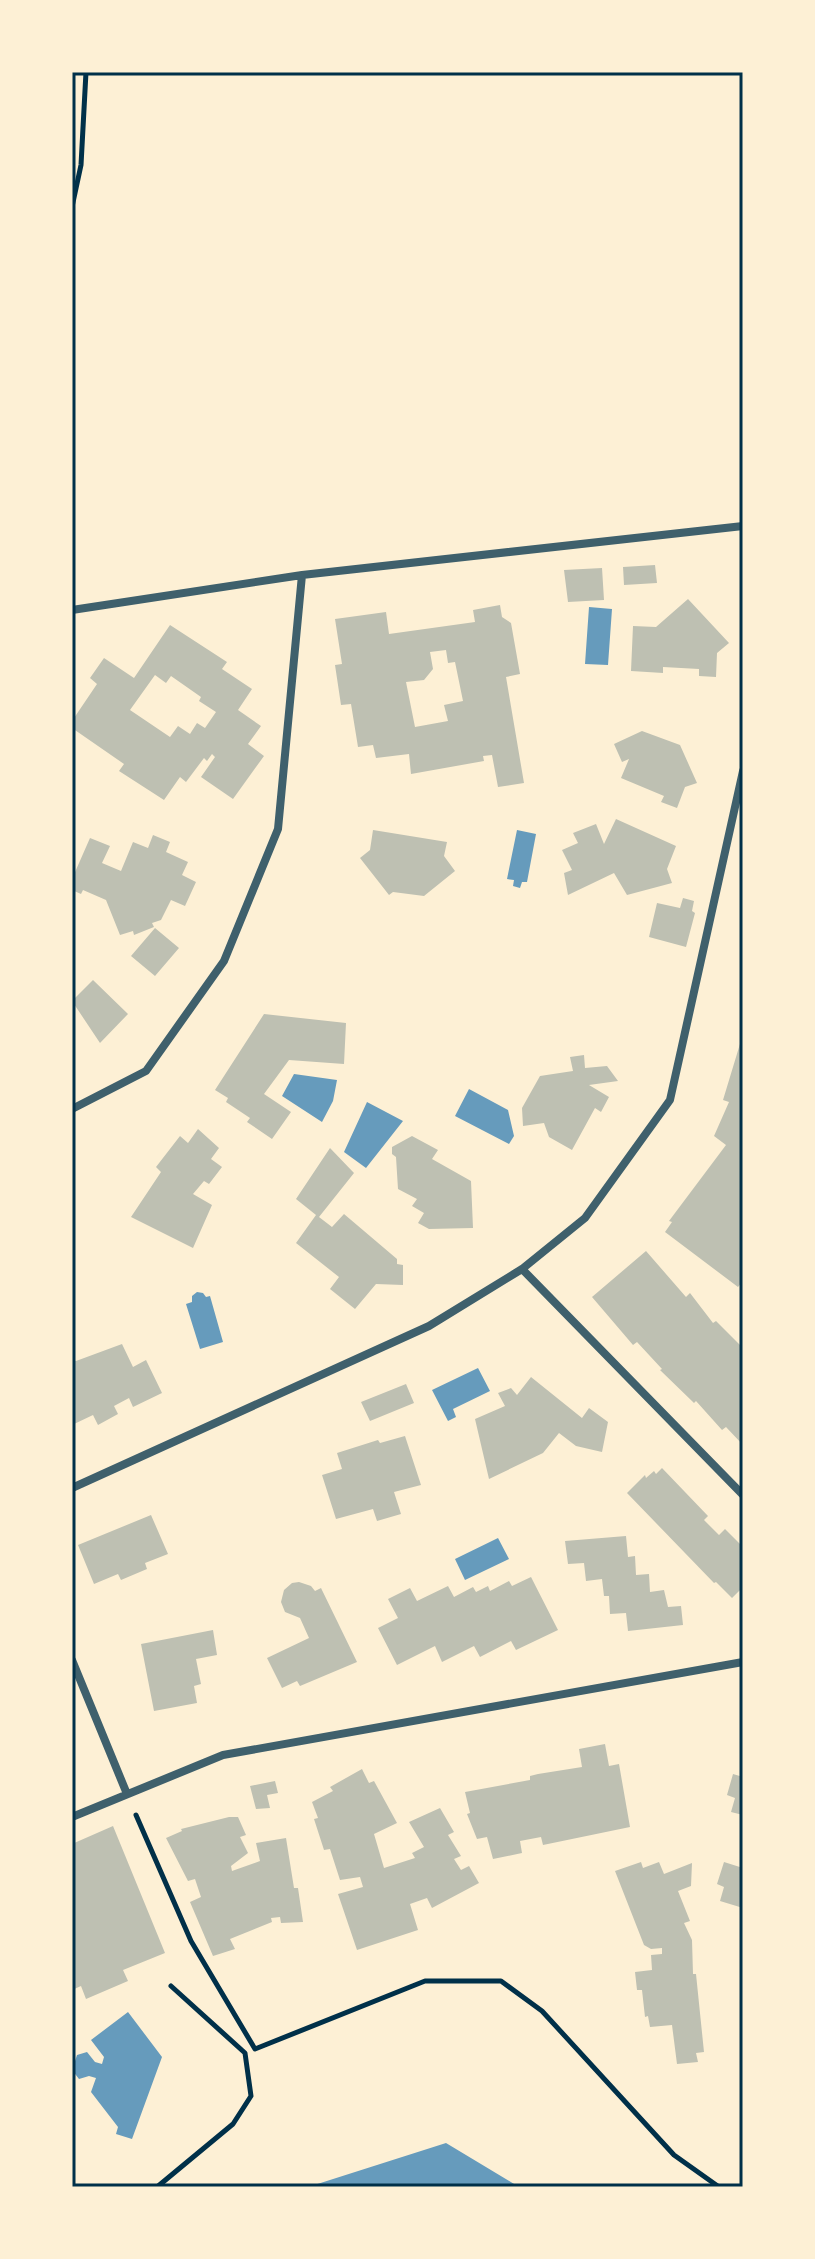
<svg xmlns="http://www.w3.org/2000/svg" width="815" height="2259" font-family="Mulish,sans-serif">
	<style>
		.water { fill: #669bbc }
		.building { fill: #bec0b2; fill-rule: evenodd }
		.lines { fill: none; stroke-linecap: round; stroke-linejoin: round }
		.path { stroke: #003049; stroke-width: 5 }
		.minor { stroke: #3f606c; stroke-width: 8 }
		.neatline { fill: none; stroke: #003049; stroke-width: 3 }
	</style>
	<rect width="100%" height="100%" fill="#fdf0d5"/>
	<!-- water -->
	<path class="water" d="M589,607L612,609L608,665L585,664Z
		M517,830L536,834L527,882H522L520,888L513,886L514,880L507,879Z
		M294,1074L337,1080L333,1101L322,1122L282,1096Z
		M469,1089L508,1110L514,1136L509,1144L455,1116Z
		M367,1102L403,1121L366,1168L344,1152Z
		M197,1292L203,1293L206,1297L210,1296L223,1342L200,1349L186,1304L192,1302V1296Z
		M478,1368L490,1391L453,1409L456,1417L448,1421L432,1390Z
		M498,1538L509,1559L465,1580L455,1559Z
		M128,2012L162,2057L132,2139L116,2134L118,2127L91,2092L96,2078L89,2076L79,2079L72,2070L77,2055L87,2052L95,2062L102,2064L104,2057L91,2040Z
		M446,2143L519,2187H308Z"/>
	<!-- building -->
	<path class="building" d="M655,565L657,583L624,585L623,567Z
		M602,568L604,600L568,602L564,570Z
		M688,599L729,643L717,653L716,677L699,676V669L663,667V673L631,671L633,626L656,627Z
		M500,605L502,617L511,623L520,674L506,677L524,783L498,787L492,755L483,756L484,761L411,774L409,754L376,758L373,745L358,747L351,704L341,705L335,665L342,664L335,619L386,612L389,634L475,622L473,610ZM446,650L448,663L455,662L463,701L444,705L448,721L415,727L406,682L424,680L433,669L430,652Z
		M170,625L227,662L222,669L252,689L238,710L261,726L248,744L264,756L233,799L201,777L215,757L212,754L207,761L204,758L186,782L180,777L164,800L119,771L124,764L72,728V721L97,684L90,678L104,658L134,678ZM155,675L166,683L171,676L201,697L199,701L216,712L205,728L197,723L190,734L178,726L170,737L130,710Z
		M642,731L680,745L697,783L685,787L677,808L661,802L664,796L621,778L629,759L622,762L614,744Z
		M616,819L676,846L667,869L672,883L627,895L614,873L568,895L564,873L572,870L562,850L578,843L573,833L596,824L604,844Z
		M373,830L447,842L444,856L455,871L424,896L393,892L389,895L360,858L370,850Z
		M153,835L170,842L166,852L188,862L182,875L196,882L185,906L171,900L161,920L152,923L154,927L134,935L133,931L120,935L106,900L83,890L81,894L72,890V879L90,838L110,846L102,863L121,871L133,842L148,848Z
		M683,898L694,901L692,911L695,913L686,947L649,937L657,903L680,908Z
		M155,928L179,948L155,976L131,956Z
		M93,980L128,1014L100,1043L72,1001Z
		M264,1014L346,1023L344,1064L289,1060L264,1094L291,1112L272,1139L247,1122L250,1118L226,1102L228,1098L215,1090Z
		M743,1034V1281L738,1287L665,1232L672,1222L669,1221L726,1145L714,1136L729,1102L723,1100Z
		M584,1055L585,1068L607,1066L618,1081L589,1085L609,1097L601,1112L595,1108L572,1150L549,1137L544,1123L523,1126L522,1108L540,1076L573,1071L570,1057Z
		M198,1129L219,1148L211,1159L222,1167L209,1184L204,1181L193,1194L212,1205L193,1248L131,1217L161,1172L156,1167L180,1136L188,1143Z
		M412,1136L438,1150L432,1159L471,1181L473,1228L429,1229L418,1223L424,1213L412,1206L417,1199L398,1189L396,1157L392,1154V1147Z
		M330,1148L354,1173L319,1217L332,1227L344,1214L397,1259V1264L403,1265V1285L376,1284L355,1309L330,1289L339,1277L296,1243L316,1215L296,1199Z
		M646,1251L686,1297L690,1293L713,1323L716,1321L743,1348V1445L726,1427L722,1430L696,1401L694,1403L660,1370L662,1369L637,1342L633,1345L592,1297Z
		M122,1344L133,1367L146,1360L162,1393L133,1407L129,1398L114,1406L118,1414L98,1425L93,1415L72,1425V1360L76,1361Z
		M531,1377L582,1418L589,1408L608,1422L602,1452L576,1446L559,1433L543,1453L489,1479L475,1419L505,1406L498,1393L511,1388L517,1395Z
		M406,1384L414,1403L370,1421L361,1402Z
		M405,1436L421,1485L394,1492L401,1514L377,1521L373,1509L336,1519L322,1475L342,1469L337,1453L378,1440L380,1443Z
		M662,1468L708,1516L704,1520L719,1535L725,1529L743,1547V1587L732,1598L716,1582L714,1583L627,1493L645,1475L646,1478L654,1471L656,1474Z
		M151,1515L168,1554L145,1563L147,1569L121,1580L118,1574L94,1584L78,1545Z
		M626,1536L628,1557L635,1556L636,1575L649,1574L650,1592L664,1590L668,1607L681,1606L683,1625L628,1631L626,1613L610,1614L609,1596H604L602,1579L586,1581L584,1563L568,1564L565,1541Z
		M531,1577L558,1630L516,1650L511,1641L480,1657L474,1646L442,1662L435,1646L397,1665L378,1628L398,1618L388,1599L410,1588L417,1601L448,1586L454,1597L473,1587L476,1592L488,1586L490,1591L509,1581L512,1586Z
		M299,1582L311,1586L315,1591L321,1588L357,1662L300,1686L297,1681L282,1688L267,1658L309,1638L300,1618L285,1612L281,1602L284,1590L292,1583Z
		M213,1630L217,1655L196,1659L201,1684L194,1686L197,1703L154,1711L141,1644Z
		M605,1744L609,1766L619,1764L630,1827L543,1845L541,1837L520,1841L522,1853L493,1859L487,1837L477,1839L467,1814L470,1813L465,1792L530,1780V1776L538,1774L582,1767L579,1749Z
		M362,1769L369,1783L374,1781L397,1823L374,1834L384,1868L415,1858L412,1853L424,1847L409,1822L440,1808L454,1832L448,1835L461,1856L454,1859L461,1870L469,1866L479,1883L432,1908L427,1898L410,1904L418,1930L357,1950L338,1894L363,1887L360,1877L340,1880L330,1849L324,1850L314,1819L318,1818L312,1802L333,1791L330,1787Z
		M733,1774L743,1777V1815L731,1812L735,1798L727,1795Z
		M275,1781L278,1793L267,1795L270,1808L256,1809L250,1786Z
		M229,1817H238L246,1835L240,1837L248,1853L231,1866L232,1871L260,1861L256,1843L286,1838L294,1888H298L303,1922L281,1923L280,1917L271,1918L272,1922L230,1939L235,1949L213,1956L190,1902L201,1897L195,1879L188,1881L166,1838L182,1831L181,1829Z
		M113,1826L165,1953L123,1970L128,1981L86,1999L81,1986L72,1990V1844Z
		M641,1862L643,1868L659,1862L664,1874L692,1863L691,1886L678,1891L690,1921L684,1923L692,1940L693,1974H696L704,2052L696,2053L698,2062L677,2064L672,2025L650,2027L648,2016L645,2017L642,1990H637L635,1972L652,1970L651,1955L662,1954V1948L651,1949L644,1945L615,1871Z
		M724,1862L743,1868V1908L720,1901L724,1887L717,1884Z"/>
	<g class="lines">
		<!-- path -->
		<path class="path" d="M72,207L81,165L86,72
			M136,1815L191,1941L255,2049L425,1981H501L542,2011L674,2155L719,2187
			M157,2187L233,2124L251,2096L245,2053L171,1986"/>
		<!-- minor -->
		<path class="minor" d="M72,610L302,575L743,526
			M72,1109L146,1071L224,961L278,829L302,575
			M522,1269L743,1495
			M72,1488L429,1326L522,1269L585,1218L670,1100L743,771
			M72,1660L127,1794
			M72,1817L223,1755L743,1662"/>
	</g>
	<!-- border -->
	<rect width="815" height="2259" fill="none" stroke="#fdf0d5" stroke-width="148"/>
	<rect x="74" y="74" width="667" height="2111" class="neatline"/>
</svg>
